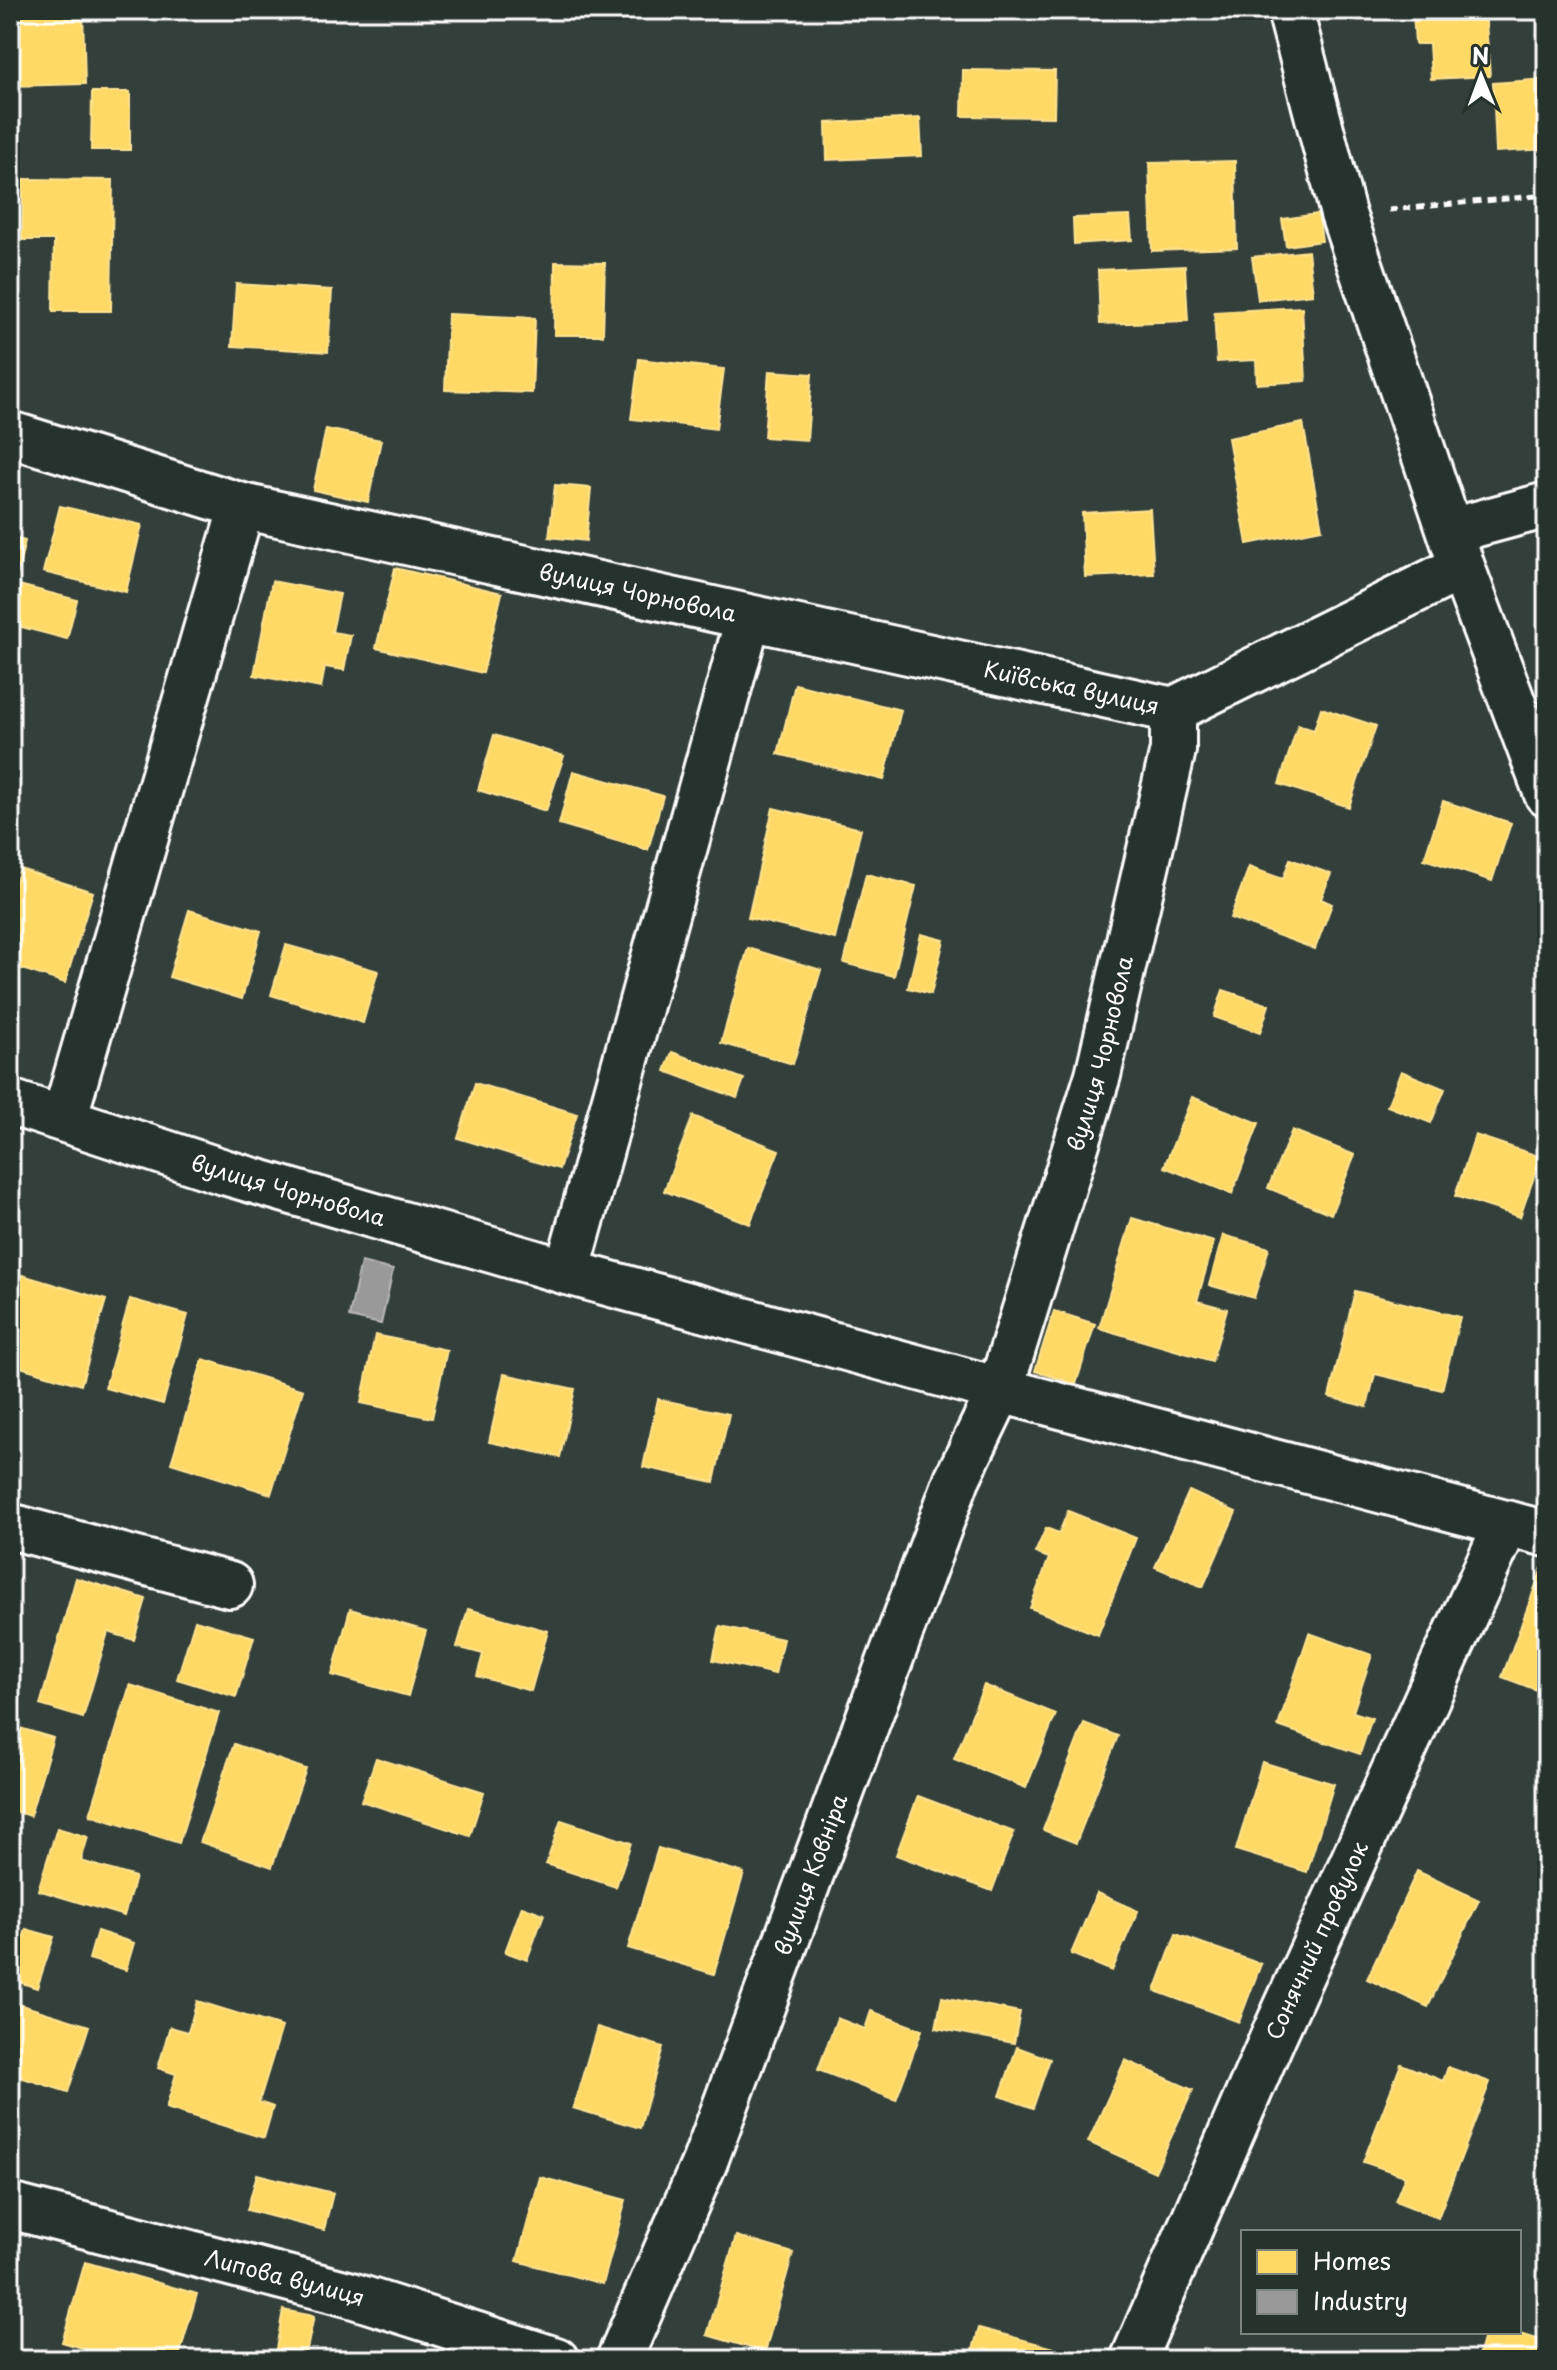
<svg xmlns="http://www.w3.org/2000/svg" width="1557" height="2370" font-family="'Playpen Sans',sans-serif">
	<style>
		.homes { fill: #ffd966; stroke: #ffe494; stroke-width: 2 }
		.industry { fill: #999; stroke: #b8b8b8; stroke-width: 2 }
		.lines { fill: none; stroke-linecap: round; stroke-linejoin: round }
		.minor-casing { stroke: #fff; stroke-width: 50 }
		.path { stroke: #fff; stroke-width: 5; stroke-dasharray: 8 6; stroke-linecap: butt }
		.minor { stroke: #26332d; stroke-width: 44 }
		.labels { text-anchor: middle; stroke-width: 8; stroke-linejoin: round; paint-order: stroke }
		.street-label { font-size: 22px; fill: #fff; stroke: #26332d }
	</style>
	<rect width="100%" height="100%" fill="#333f3a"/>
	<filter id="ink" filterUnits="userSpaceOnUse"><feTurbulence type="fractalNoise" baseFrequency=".0125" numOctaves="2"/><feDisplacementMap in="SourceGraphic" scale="16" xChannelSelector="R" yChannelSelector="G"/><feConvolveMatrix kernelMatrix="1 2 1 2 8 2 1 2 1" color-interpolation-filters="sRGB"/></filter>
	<g filter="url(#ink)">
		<!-- homes -->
		<path class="homes" d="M10,10H83L85,84L12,86Z
			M1427,10H1485L1490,76L1431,79L1429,44H1415L1413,13L1427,12Z
			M963,70L1055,71L1054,117L962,116Z
			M1547,79V149L1496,152L1493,83Z
			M92,92H130V150H91Z
			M920,118L922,156L827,160L826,123Z
			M1235,161L1237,248L1152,251L1149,163Z
			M23,179L113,180L111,311H53L54,240H22Z
			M1318,214L1322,241L1286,246L1282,219Z
			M1130,216L1132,240L1074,244L1073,218Z
			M1308,251L1313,294L1258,300L1252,257Z
			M555,262L605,263L603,335H554Z
			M1185,266L1188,321L1100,324L1098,270Z
			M10,279H18L19,306H10Z
			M236,284L332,290L328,352L232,346Z
			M1302,307L1306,381L1257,384L1256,360L1217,362L1214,312Z
			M448,314L535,318L532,393L445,390Z
			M639,359L724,369L716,429L631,419Z
			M769,371L812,374L807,440L764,437Z
			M1303,423L1322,529L1247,544L1228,438Z
			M326,429L381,440L368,502L313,490Z
			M555,485L591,488L586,541L549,537Z
			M60,506L142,525L126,592L43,572Z
			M1150,509L1154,574L1085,577L1082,513Z
			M10,537L25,541L15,584L77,600L67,639L10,624Z
			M395,568L502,593L483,673L376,648Z
			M272,581L340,594L332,632L351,635L344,670L325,667L321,688L254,675Z
			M795,684L901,710L884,780L778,754Z
			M1321,708L1376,726L1349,807L1279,784L1298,725L1314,730Z
			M494,735L564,756L546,811L478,790Z
			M573,771L663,796L648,850L559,824Z
			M1443,801L1511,823L1492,881L1424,859Z
			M773,808L861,829L835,939L748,918Z
			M1290,859L1331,874L1321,899L1332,904L1315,949L1230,918L1249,867L1283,879Z
			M20,869L93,892L65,983L10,965V899Z
			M866,874L916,886L894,976L844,963Z
			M189,910L261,931L242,999L169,977Z
			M921,934L944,940L931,994L908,988Z
			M286,945L378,971L363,1023L271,995Z
			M748,948L821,970L793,1064L721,1043Z
			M1223,990L1269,1005L1260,1033L1214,1017Z
			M672,1052L744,1079L737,1098L665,1071Z
			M1401,1071L1445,1089L1431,1123L1387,1106Z
			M475,1083L577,1114L559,1169L458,1138Z
			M1192,1097L1259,1123L1232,1194L1164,1167Z
			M693,1116L779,1150L750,1224L664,1191Z
			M1292,1130L1355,1155L1331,1214L1268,1188Z
			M1475,1135L1541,1157L1520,1217L1455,1196Z
			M1132,1218L1214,1242L1197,1301L1227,1309L1212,1361L1099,1328Z
			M1223,1235L1269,1248L1254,1298L1209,1285Z
			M22,1275L106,1300L81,1385L10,1364V1317Z
			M1355,1291L1460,1317L1442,1390L1375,1374L1367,1407L1329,1397Z
			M130,1299L188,1315L163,1404L105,1388Z
			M1054,1311L1095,1324L1076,1384L1035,1371Z
			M375,1335L447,1350L432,1418L361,1403Z
			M203,1359L303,1390L271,1494L171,1463Z
			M504,1374L575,1389L560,1457L489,1442Z
			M658,1399L729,1414L714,1482L643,1467Z
			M1189,1491L1236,1512L1203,1587L1155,1567Z
			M1068,1511L1136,1538L1098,1635L1030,1608L1049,1558L1035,1553L1046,1528L1059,1533Z
			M1542,1568L1547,1570V1694L1502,1677Z
			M76,1578L146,1599L134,1640L108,1632L83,1718L40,1705Z
			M350,1609L426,1631L408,1696L332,1675Z
			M468,1609L548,1631L531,1691L477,1676L483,1654L457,1647Z
			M195,1620L254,1637L236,1697L177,1679Z
			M720,1626L783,1639L775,1674L713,1660Z
			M1309,1633L1372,1655L1353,1712L1372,1718L1360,1754L1278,1726Z
			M130,1685L219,1713L179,1843L90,1815Z
			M984,1685L1056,1714L1026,1788L954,1759Z
			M1084,1723L1118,1736L1076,1843L1043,1830Z
			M10,1725L53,1738L30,1816L10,1810Z
			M234,1744L306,1769L272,1867L200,1842Z
			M376,1758L484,1792L470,1836L361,1801Z
			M1262,1762L1334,1784L1307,1872L1236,1850Z
			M918,1796L1014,1832L992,1891L896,1855Z
			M561,1820L631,1843L616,1887L546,1864Z
			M57,1828L88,1837L81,1861L135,1877L124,1916L38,1890Z
			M658,1848L744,1873L714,1974L628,1948Z
			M1417,1871L1479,1900L1428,2007L1367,1979Z
			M1097,1893L1138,1911L1112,1971L1071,1954Z
			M522,1906L544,1914L527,1960L505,1952Z
			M26,1929L54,1937L37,1988L10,1979Z
			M97,1931L134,1943L126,1970L89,1959Z
			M1176,1934L1261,1964L1239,2022L1155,1991Z
			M942,1997L1020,2012L1014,2043L936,2028Z
			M197,2001L282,2027L259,2102L273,2107L264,2138L166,2108L176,2074L158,2068L170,2027L188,2032Z
			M12,2002L89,2026L68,2092L10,2074V2009Z
			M871,2011L922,2030L896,2100L818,2070L837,2018L865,2029Z
			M597,2027L663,2047L640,2128L573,2108Z
			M1017,2047L1050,2059L1033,2108L1000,2096Z
			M1125,2060L1193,2090L1155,2172L1088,2142Z
			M1401,2064L1443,2081L1448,2067L1490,2082L1438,2218L1395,2201L1405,2176L1363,2162Z
			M257,2174L333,2193L324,2230L247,2210Z
			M540,2177L626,2200L603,2284L517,2261Z
			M736,2236L793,2253L765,2352L707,2335Z
			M85,2262L197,2294L178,2360H123L62,2342Z
			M283,2310L314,2316L306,2354L276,2349Z
			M979,2328L1073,2353L1071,2360H970Z
			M1485,2332H1514L1547,2342V2360H1477Z
			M1186,2351L1215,2360H1184Z
			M376,2353L407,2359L375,2360Z"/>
		<!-- industry -->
		<path class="industry" d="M361,1262L393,1270L381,1324L349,1317Z"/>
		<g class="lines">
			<defs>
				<g id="minor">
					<path d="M1290,10L1343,214L1462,567L1547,794"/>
					<path id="s1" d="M10,434L242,506L1173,710L1462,567"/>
					<path d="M1451,531L1547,505"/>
					<path id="s2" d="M10,1102L224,1172L567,1272L1000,1390L1547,1534"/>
					<path d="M64,1119L242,506"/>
					<path d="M567,1272L748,619"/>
					<path d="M10,1526L230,1585"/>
					<path id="s3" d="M10,2206L348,2294L556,2360"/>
					<path id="s4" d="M619,2360L705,2161L957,1479L1000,1390L1098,1075L1173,750V710"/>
					<path id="s5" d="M1133,2360L1273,2037L1506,1525"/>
				</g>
			</defs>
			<!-- minor casing -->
			<use href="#minor" class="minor-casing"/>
			<!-- path -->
			<path class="path" d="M1389,210L1547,195"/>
			<!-- minor -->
			<use href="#minor" class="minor"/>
		</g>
	</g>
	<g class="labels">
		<!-- street labels -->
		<g class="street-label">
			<text dy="8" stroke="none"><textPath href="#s1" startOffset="648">вулиця Чорновола</textPath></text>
			<text dy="8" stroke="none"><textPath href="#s1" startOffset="1092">Київська вулиця</textPath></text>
			<text dy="8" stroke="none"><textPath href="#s4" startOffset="1394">вулиця Чорновола</textPath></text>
			<text dy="8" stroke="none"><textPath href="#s2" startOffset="292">вулиця Чорновола</textPath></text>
			<text dy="8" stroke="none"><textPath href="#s4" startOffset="522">вулиця Ковніра</textPath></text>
			<text dy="8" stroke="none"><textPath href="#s5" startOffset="458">Сонячний провулок</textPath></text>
			<text dy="8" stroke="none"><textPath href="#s3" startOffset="284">Липова вулиця</textPath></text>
		</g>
	</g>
	<!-- margin -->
	<rect width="1557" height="2370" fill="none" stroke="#26332d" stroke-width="40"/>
	<rect x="20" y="20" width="1517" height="2330" fill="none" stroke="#fff" stroke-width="3" filter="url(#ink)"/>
	<!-- legend -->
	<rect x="1241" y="2230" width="280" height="104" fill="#26332d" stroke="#7d8581" stroke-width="2"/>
	<rect x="1257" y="2250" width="40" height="24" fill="#ffd966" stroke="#7d8581" stroke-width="2"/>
	<text x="1313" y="2270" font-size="24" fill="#ffffff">Homes</text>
	<rect x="1257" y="2290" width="40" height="24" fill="#999999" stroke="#7d8581" stroke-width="2"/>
	<text x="1313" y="2310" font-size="24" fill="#ffffff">Industry</text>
	<!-- north arrow -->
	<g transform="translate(1481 76) rotate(359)" stroke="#26332d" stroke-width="6" paint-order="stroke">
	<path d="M0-6L14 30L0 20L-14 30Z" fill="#ffffff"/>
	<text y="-12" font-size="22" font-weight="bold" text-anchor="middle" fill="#ffffff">N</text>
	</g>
</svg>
